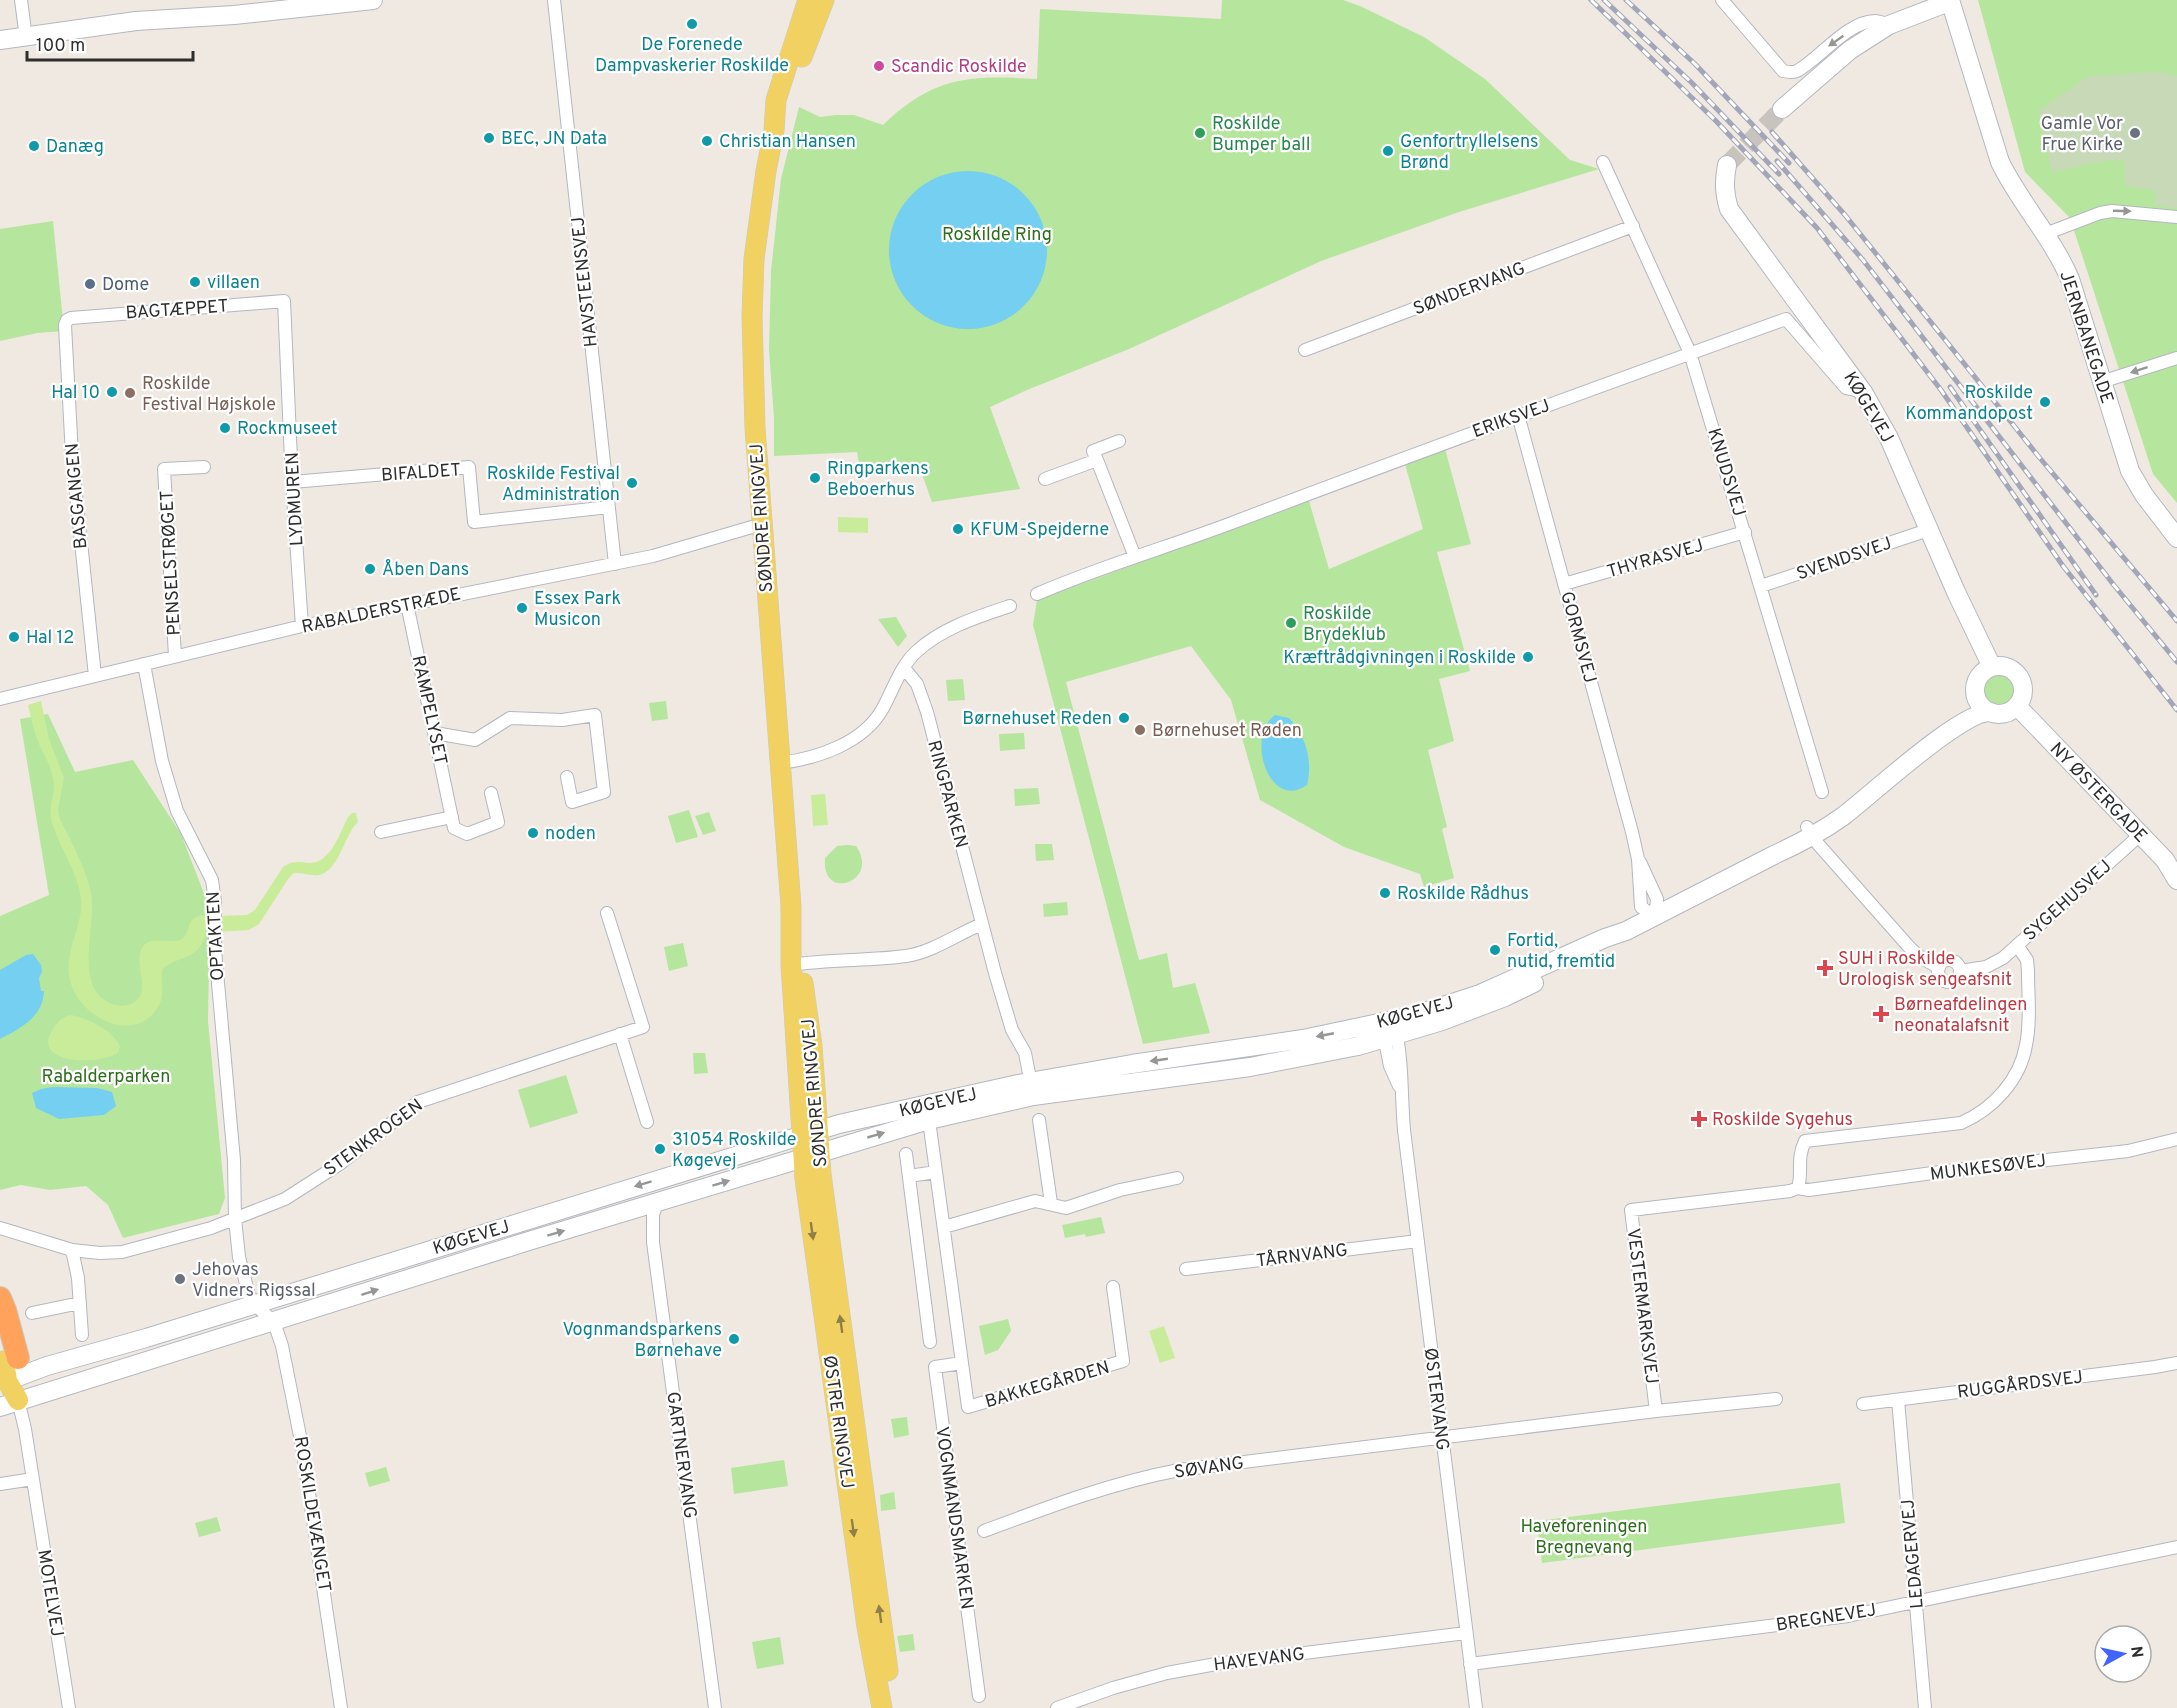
<svg xmlns="http://www.w3.org/2000/svg" width="2177" height="1708" font-family="Overpass,sans-serif">
	<style>
		.green { fill: #b6e59e }
		.cemetery { fill: #c8d9b8 }
		.pitch { fill: #c9ec9a }
		.water { fill: #75cff0 }
		.lines { fill: none; stroke-linecap: round; stroke-linejoin: round }
		.secondary-tunnel { stroke: #c8c4bd; stroke-width: 18; stroke-dasharray: 18 9; stroke-linecap: butt }
		.street-casing { stroke: #b4b7c1; stroke-width: 14 }
		.secondary-casing { stroke: #b4b7c1; stroke-width: 20 }
		.primary-casing { stroke: #c9c9c9; stroke-width: 21 }
		.highway-casing { stroke: #c9c9c9; stroke-width: 24 }
		.street { stroke: #fff; stroke-width: 12 }
		.secondary { stroke: #fff; stroke-width: 18 }
		.primary { stroke: #f2d163; stroke-width: 20 }
		.highway { stroke: #ffa35c; stroke-width: 22 }
		.rail-casing { stroke: #a3a6b8; stroke-width: 5 }
		.rail { stroke: #fff; stroke-width: 3; stroke-dasharray: 9; stroke-linecap: butt }
		.oneway { fill: #969696 }
		.oneway2 { fill: #908048 }
		.culture-dot { fill: #0f9aa8; stroke: #fff; stroke-width: 2 }
		.hotel-dot { fill: #d1479c; stroke: #fff; stroke-width: 2 }
		.leisure-dot { fill: #2e9e5b; stroke: #fff; stroke-width: 2 }
		.worship-dot { fill: #6b7280; stroke: #fff; stroke-width: 2 }
		.service-dot { fill: #5c6f8a; stroke: #fff; stroke-width: 2 }
		.education-dot { fill: #8d6e63; stroke: #fff; stroke-width: 2 }
		.health-dot { fill: #e0444e; stroke: #fff; stroke-width: 2 }
		.labels { text-anchor: middle; stroke-width: 4.5; stroke-linejoin: round; paint-order: stroke }
		.culture-label { font-size: 18px; fill: #0d838f; stroke: #fff; text-anchor: start }
		.hotel-label { font-size: 18px; fill: #b23c85; stroke: #fff; text-anchor: start }
		.leisure-label { font-size: 18px; fill: #27864d; stroke: #fff; text-anchor: start }
		.worship-label { font-size: 18px; fill: #5b616d; stroke: #fff; text-anchor: end }
		.park-label { font-size: 18px; fill: #2c6e1b; stroke: #fff }
		.street-label { font-size: 18px; fill: #2e2e2e; stroke: #fff }
		.service-label { font-size: 18px; fill: #4e5e75; stroke: #fff; text-anchor: start }
		.education-label { font-size: 18px; fill: #785e54; stroke: #fff; text-anchor: start }
		.health-label { font-size: 18px; fill: #be3a42; stroke: #fff; text-anchor: start }
	</style>
	<rect width="100%" height="100%" fill="#efe9e1"/>
	<!-- green -->
	<path class="green" d="M1222,0H1343L1360,6L1424,37L1485,79L1570,160L1599,169L1459,212L1321,261L1129,349L1027,390L990,407L1020,489L932,502L921,471L911,467L860,469L857,452L774,456V418L769,350L771,271L781,179L799,107L820,117L836,115H854L883,125C934,76 970,75 1037,79L1040,9L1221,19Z
		M1978,0H2177V503L2153,474L2070,218L2025,172Z
		M53,221L64,331L37,333L0,341V229Z
		M1445,449L1471,544L1437,552L1470,671L1439,679L1454,741L1428,750L1447,827L1442,829L1454,878L1424,887L1420,874L1344,847L1260,800L1231,700L1191,646L1066,682L1139,960L1167,953L1173,988L1195,983L1210,1033L1143,1044L1033,625L1037,600L1309,501L1329,569L1423,529L1405,464Z
		M896,617L907,636L898,647L878,619Z
		M1983 690a16 16 0 1 1 32 0a16 16 0 1 1-32 0Z
		M963,679L965,700L948,701L946,680Z
		M666,701L668,719L652,721L649,703Z
		M48,714L75,772L133,760L181,834L210,909L208,1021L225,1198L219,1214L123,1238L108,1205L86,1186L50,1190L21,1185L0,1190V916L49,895L20,719Z
		M1024,733L1025,749L1000,751L999,734Z
		M1038,788L1040,804L1015,806L1014,789Z
		M689,810L698,837L676,843L668,816Z
		M709,812L716,831L703,835L695,816Z
		M1035,844H1052L1054,860L1036,861Z
		M848,845L856,846C881,881 821,903 825,858L837,846Z
		M1067,902L1068,915L1044,917L1043,904Z
		M683,943L688,966L669,971L664,947Z
		M693,1053H705L708,1073L694,1074Z
		M566,1075L578,1113L530,1128L518,1090Z
		M1101,1217L1105,1233L1086,1237L1085,1234L1065,1238L1062,1225Z
		M1008,1319L1011,1331L998,1350L985,1355L979,1326Z
		M907,1417L909,1435L894,1438L891,1419Z
		M784,1460L788,1486L734,1494L731,1468Z
		M386,1467L390,1481L369,1487L365,1473Z
		M1840,1483L1845,1523L1542,1563L1537,1521Z
		M894,1492L896,1509L881,1511L880,1495Z
		M217,1517L221,1531L199,1537L195,1523Z
		M913,1634L915,1650L900,1652L897,1636Z
		M780,1637L784,1664L757,1669L752,1642Z"/>
	<!-- cemetery -->
	<path class="cemetery" d="M2159,72L2177,76V208L2155,205V190L2125,186L2124,160L2104,161L2052,172L2038,111L2089,76Z"/>
	<!-- pitch -->
	<path class="pitch" d="M838,517L868,518V533L838,532Z
		M41,701L49,739L64,778L58,809L59,817C71,841 85,866 91,893C97,924 74,981 106,1001C112,1005 120,1007 128,1005C156,996 132,966 142,948C149,935 168,944 180,940C193,935 182,915 207,915C208,933 204,951 184,958C175,961 169,963 162,970C161,981 165,995 159,1005C137,1046 82,1019 71,984C61,954 84,928 81,899C78,872 60,849 52,823C47,806 57,793 53,778C51,766 44,755 39,744C34,732 31,718 28,705Z
		M825,794L828,825L813,826L811,795Z
		M352,813H356L358,822C344,835 339,871 319,875C310,876 303,873 294,873L288,879L259,924L249,930L217,932L218,916L247,915L255,910L283,867C293,860 299,862 310,863C331,863 340,832 348,817Z
		M71,1015C88,1018 113,1031 120,1046L118,1053C100,1065 29,1065 53,1029C58,1021 63,1017 71,1015Z
		M1164,1326L1175,1358L1160,1363L1149,1331Z"/>
	<!-- water -->
	<path class="water" d="M889 250a79 79 0 1 1 158 0a79 79 0 1 1-158 0Z
		M1275,715L1289,718C1306,736 1313,761 1307,785C1269,812 1245,736 1275,715Z
		M33,954L41,965L42,972L39,978L41,991H44C43,1017 21,1028 0,1039V970L26,955Z
		M53,1087L97,1088L112,1092L116,1106L104,1115L59,1119L36,1108L32,1093L41,1089Z"/>
	<g class="lines">
		<!-- secondary-tunnel -->
		<path class="secondary-tunnel" d="M1727,165L1782,109"/>
		<defs>
			<path id="street" d="M21,0L26,38
				M554,0L615,564
				M1722,0L1783,71C1788,72 1793,73 1797,71C1819,59 1848,21 1875,21C1880,21 1885,24 1889,25
				M1603,162L1690,353L1822,792
				M2045,234L2100,213L2112,211L2177,217
				M1305,350L1633,226
				M2101,382L2177,358
				M1518,415L1632,832L1638,859L1641,907L1655,917
				M1097,460L1093,451L1119,441
				M1045,479L1097,460L1135,557
				M292,482L469,467L474,522L609,507
				M1564,584L1745,532
				M1761,586L1928,530
				M1037,594C1099,567 1165,548 1229,524C1414,454 1600,386 1786,319L1846,388L1863,392
				M407,604L454,828L467,834L498,822L491,793
				M175,656L164,469L204,467
				M144,664L162,761L177,811L212,880L215,901V950L234,1160L235,1219L239,1257L249,1295L254,1304L274,1322L282,1346L302,1446L341,1708
				M904,668L917,684L927,712L995,973L1012,1030L1025,1053L1032,1089
				M95,676L72,456L65,325L67,320L71,318L284,301L292,482L302,626
				M0,699L302,626L653,556L762,524
				M435,733L475,740L510,718L562,720L595,715L604,792L572,802L567,777
				M781,763C818,758 864,743 883,708C893,690 900,667 916,652C942,628 977,617 1010,606
				M1807,827L1818,844L1910,948L1919,956L1939,968
				M381,832L452,817
				M1640,862L1657,899L1655,917
				M1938 971a11 11 0 1 1 22 0a11 11 0 1 1-22 0Z
				M791,965C829,959 868,961 906,956C933,952 957,934 982,924
				M1960,971L1986,967L2003,958L2140,835
				M1395,1027C1403,1061 1401,1096 1404,1130L1476,1708
				M1383,1031L1390,1066L1399,1086
				M620,1034L647,1122
				M928,1113L968,1407L1123,1361L1113,1287
				M1039,1120L1051,1203
				M906,1154L930,1342
				M909,1176L936,1172
				M1798,1188L1809,1190L1947,1171L2128,1151L2177,1139
				M658,1202L653,1214V1242L715,1708
				M944,1227L1035,1201L1066,1208L1120,1190L1177,1178
				M0,1228L72,1250L100,1253L122,1252L211,1228L285,1199L341,1163L418,1102L643,1027L607,913
				M72,1250L78,1278L82,1335
				M1186,1269L1418,1241
				M32,1313L80,1303
				M962,1363L935,1367L979,1696
				M18,1400L25,1429L69,1708
				M1898,1400L1925,1708
				M1863,1404L2155,1367L2177,1363
				M1656,1411L1776,1399
				M0,1484L33,1479
				M984,1531C1048,1507 1111,1483 1179,1470L1656,1411L1631,1210L1790,1191L1798,1188C1803,1171 1796,1160 1805,1141L1961,1123C1993,1109 2020,1080 2026,1045C2031,1021 2028,995 2028,971L2027,960L2017,945
				M1470,1664L1848,1616L2177,1547
				M1057,1708L1113,1688L1167,1673L1216,1664L1466,1633"/>
			<path id="secondary" d="M1950,0L2000,162C2020,203 2052,237 2070,279L2130,471L2144,495L2177,538
				M0,40L136,21L234,15L373,0
				M1782,109L1850,50L1889,25L1941,5L1945,0
				M1727,165C1724,181 1724,193 1729,209L1863,392L1889,438L1956,592L1992,667
				M1975 690a24 24 0 1 1 48 0a24 24 0 1 1-48 0Z
				M2017,706L2165,860L2177,880
				M7,1381L47,1366L146,1338L839,1124L1018,1084L1132,1064L1303,1039L1412,1016L1480,994L1605,938L1626,931L1774,855C1798,844 1821,832 1842,817C1869,797 1962,710 1991,712
				M0,1407L532,1240L929,1120L1033,1096L1250,1067L1358,1046L1442,1021L1505,997L1534,983"/>
			<path id="primary" d="M808,0L776,100L774,130L766,171L754,259L752,316L755,428L791,906V965L805,1179L867,1627L882,1708
				M802,57L824,0
				M803,983L812,1046L821,1174L888,1671
				M4,1361L7,1381L18,1400"/>
			<path id="highway" d="M0,1298L5,1310L18,1358"/>
		</defs>
		<!-- street casing -->
		<use href="#street" class="street-casing"/>
		<!-- secondary casing -->
		<use href="#secondary" class="secondary-casing"/>
		<!-- primary casing -->
		<use href="#primary" class="primary-casing"/>
		<!-- highway casing -->
		<use href="#highway" class="highway-casing"/>
		<!-- street -->
		<use href="#street" class="street"/>
		<!-- secondary -->
		<use href="#secondary" class="secondary"/>
		<!-- primary -->
		<use href="#primary" class="primary"/>
		<!-- highway -->
		<use href="#highway" class="highway"/>
		<defs>
			<path id="rail" d="M1591,0L1716,121L1817,228L1941,390L2063,566L2177,710
				M1604,0L1692,83L1779,174
				M1626,0L1695,64L1789,163
				M1772,132L1845,215L2039,457L2177,621
				M1777,161L1863,260L2113,584L2177,662
				M1950,387L2096,595"/>
		</defs>
		<!-- rail casing -->
		<use href="#rail" class="rail-casing"/>
		<!-- rail -->
		<use href="#rail" class="rail"/>
	</g>
	<!-- one-way arrows -->
	<defs><path id="oneway-solid" d="M-6-.8H1V-3.2L6.5 0L1 3.2V.8H-6Z" transform="scale(1.5)"/></defs>
	<g class="oneway">
		<use href="#oneway-solid" transform="translate(1836 41) rotate(145)"/>
		<use href="#oneway-solid" transform="translate(2122 211) rotate(2)"/>
		<use href="#oneway-solid" transform="translate(2139 370) rotate(162)"/>
		<use href="#oneway-solid" transform="translate(1325 1035) rotate(169)"/>
		<use href="#oneway-solid" transform="translate(1159 1060) rotate(172)"/>
		<use href="#oneway-solid" transform="translate(876 1135) rotate(-16)"/>
		<use href="#oneway-solid" transform="translate(721 1183) rotate(-17)"/>
		<use href="#oneway-solid" transform="translate(643 1184) rotate(163)"/>
		<use href="#oneway-solid" transform="translate(556 1233) rotate(-17)"/>
		<use href="#oneway-solid" transform="translate(370 1292) rotate(-18)"/>
	</g>
	<g class="oneway2">
		<use href="#oneway-solid" transform="translate(812 1231) rotate(82)"/>
		<use href="#oneway-solid" transform="translate(841 1324) rotate(-98)"/>
		<use href="#oneway-solid" transform="translate(853 1528) rotate(82)"/>
		<use href="#oneway-solid" transform="translate(880 1614) rotate(-98)"/>
	</g>
	<!-- markers -->
	<g class="culture-dot">
		<circle cx="692" cy="24" r="6"/>
		<circle cx="489" cy="138" r="6"/>
		<circle cx="707" cy="141" r="6"/>
		<circle cx="34" cy="146" r="6"/>
		<circle cx="1388" cy="151" r="6"/>
		<circle cx="195" cy="282" r="6"/>
		<circle cx="112" cy="392" r="6"/>
		<circle cx="2045" cy="402" r="6"/>
		<circle cx="225" cy="428" r="6"/>
		<circle cx="815" cy="478" r="6"/>
		<circle cx="632" cy="483" r="6"/>
		<circle cx="958" cy="529" r="6"/>
		<circle cx="370" cy="569" r="6"/>
		<circle cx="522" cy="608" r="6"/>
		<circle cx="14" cy="637" r="6"/>
		<circle cx="1528" cy="657" r="6"/>
		<circle cx="1124" cy="718" r="6"/>
		<circle cx="533" cy="833" r="6"/>
		<circle cx="1385" cy="893" r="6"/>
		<circle cx="1495" cy="950" r="6"/>
		<circle cx="660" cy="1149" r="6"/>
		<circle cx="734" cy="1339" r="6"/>
	</g>
	<circle class="hotel-dot" cx="879" cy="66" r="6"/>
	<g class="leisure-dot">
		<circle cx="1200" cy="133" r="6"/>
		<circle cx="1291" cy="623" r="6"/>
	</g>
	<g class="worship-dot">
		<circle cx="2135" cy="133" r="6"/>
		<circle cx="180" cy="1279" r="6"/>
	</g>
	<circle class="service-dot" cx="90" cy="284" r="6"/>
	<g class="education-dot">
		<circle cx="130" cy="393" r="6"/>
		<circle cx="1140" cy="730" r="6"/>
	</g>
	<g class="health-dot">
		<path d="M1822 959h6v6h6v6h-6v6h-6v-6h-6v-6h6z"/>
		<path d="M1878 1005h6v6h6v6h-6v6h-6v-6h-6v-6h6z"/>
		<path d="M1696 1110h6v6h6v6h-6v6h-6v-6h-6v-6h6z"/>
	</g>
	<g class="labels">
		<!-- culture labels -->
		<g class="culture-label">
			<text x="692" y="50" text-anchor="middle">De Forenede<tspan x="692" dy="21">Dampvaskerier Roskilde</tspan></text>
			<text x="501" y="144">BEC, JN Data</text>
			<text x="719" y="147">Christian Hansen</text>
			<text x="1400" y="147">Genfortryllelsens<tspan x="1400" dy="21">Brønd</tspan></text>
			<text x="46" y="152">Danæg</text>
			<text x="207" y="288">villaen</text>
			<text x="100" y="398" text-anchor="end">Hal 10</text>
			<text x="2033" y="398" text-anchor="end">Roskilde<tspan x="2033" dy="21">Kommandopost</tspan></text>
			<text x="237" y="434">Rockmuseet</text>
			<text x="827" y="474">Ringparkens<tspan x="827" dy="21">Beboerhus</tspan></text>
			<text x="620" y="479" text-anchor="end">Roskilde Festival<tspan x="620" dy="21">Administration</tspan></text>
			<text x="970" y="535">KFUM-Spejderne</text>
			<text x="382" y="575">Åben Dans</text>
			<text x="534" y="604">Essex Park<tspan x="534" dy="21">Musicon</tspan></text>
			<text x="26" y="643">Hal 12</text>
			<text x="1516" y="663" text-anchor="end">Kræftrådgivningen i Roskilde</text>
			<text x="1112" y="724" text-anchor="end">Børnehuset Reden</text>
			<text x="545" y="839">noden</text>
			<text x="1397" y="899">Roskilde Rådhus</text>
			<text x="1507" y="946">Fortid,<tspan x="1507" dy="21">nutid, fremtid</tspan></text>
			<text x="672" y="1145">31054 Roskilde<tspan x="672" dy="21">Køgevej</tspan></text>
			<text x="722" y="1335" text-anchor="end">Vognmandsparkens<tspan x="722" dy="21">Børnehave</tspan></text>
		</g>
		<!-- hotel labels -->
		<g class="hotel-label">
			<text x="891" y="72">Scandic Roskilde</text>
		</g>
		<!-- leisure labels -->
		<g class="leisure-label">
			<text x="1212" y="129">Roskilde<tspan x="1212" dy="21">Bumper ball</tspan></text>
			<text x="1303" y="619">Roskilde<tspan x="1303" dy="21">Brydeklub</tspan></text>
		</g>
		<!-- worship labels -->
		<g class="worship-label">
			<text x="2123" y="129">Gamle Vor<tspan x="2123" dy="21">Frue Kirke</tspan></text>
			<text x="192" y="1275" text-anchor="start">Jehovas<tspan x="192" dy="21">Vidners Rigssal</tspan></text>
		</g>
		<!-- park labels -->
		<g class="park-label">
			<text x="997" y="240">Roskilde Ring</text>
			<text x="106" y="1082">Rabalderparken</text>
			<text x="1584" y="1532">Haveforeningen<tspan x="1584" dy="21">Bregnevang</tspan></text>
		</g>
		<!-- street labels -->
		<g class="street-label">
			<text transform="translate(584 282) rotate(-96)" y="6">HAVSTEENSVEJ</text>
			<text transform="translate(1469 288) rotate(-21)" y="6">SØNDERVANG</text>
			<text transform="translate(177 309) rotate(-4)" y="6">BAGTÆPPET</text>
			<text transform="translate(2087 337) rotate(72)" y="6">JERNBANEGADE</text>
			<text transform="translate(1869 407) rotate(59)" y="6">KØGEVEJ</text>
			<text transform="translate(1511 418) rotate(-20)" y="6">ERIKSVEJ</text>
			<text transform="translate(421 472) rotate(-4)" y="6">BIFALDET</text>
			<text transform="translate(1727 472) rotate(73)" y="6">KNUDSVEJ</text>
			<text transform="translate(76 496) rotate(-95)" y="6">BASGANGEN</text>
			<text transform="translate(294 499) rotate(-93)" y="6">LYDMUREN</text>
			<text transform="translate(761 518) rotate(-94)" y="6">SØNDRE RINGVEJ</text>
			<text transform="translate(1655 558) rotate(-16)" y="6">THYRASVEJ</text>
			<text transform="translate(1844 558) rotate(-19)" y="6">SVENDSVEJ</text>
			<text transform="translate(170 563) rotate(-93)" y="6">PENSELSTRØGET</text>
			<text transform="translate(381 610) rotate(-12)" y="6">RABALDERSTRÆDE</text>
			<text transform="translate(1579 637) rotate(75)" y="6">GORMSVEJ</text>
			<text transform="translate(430 710) rotate(78)" y="6">RAMPELYSET</text>
			<text transform="translate(2099 792) rotate(46)" y="6">NY ØSTERGADE</text>
			<text transform="translate(948 794) rotate(75)" y="6">RINGPARKEN</text>
			<text transform="translate(2067 900) rotate(-42)" y="6">SYGEHUSVEJ</text>
			<text transform="translate(215 936) rotate(-93)" y="6">OPTAKTEN</text>
			<text transform="translate(1415 1012) rotate(-15)" y="6">KØGEVEJ</text>
			<text transform="translate(814 1093) rotate(-95)" y="6">SØNDRE RINGVEJ</text>
			<text transform="translate(938 1102) rotate(-13)" y="6">KØGEVEJ</text>
			<text transform="translate(373 1137) rotate(-36)" y="6">STENKROGEN</text>
			<text transform="translate(1988 1167) rotate(-7)" y="6">MUNKESØVEJ</text>
			<text transform="translate(471 1237) rotate(-17)" y="6">KØGEVEJ</text>
			<text transform="translate(1302 1255) rotate(-7)" y="6">TÅRNVANG</text>
			<text transform="translate(1643 1306) rotate(83)" y="6">VESTERMARKSVEJ</text>
			<text transform="translate(1047 1384) rotate(-16)" y="6">BAKKEGÅRDEN</text>
			<text transform="translate(2020 1384) rotate(-7)" y="6">RUGGÅRDSVEJ</text>
			<text transform="translate(1437 1399) rotate(83)" y="6">ØSTERVANG</text>
			<text transform="translate(839 1422) rotate(82)" y="6">ØSTRE RINGVEJ</text>
			<text transform="translate(682 1455) rotate(82)" y="6">GARTNERVANG</text>
			<text transform="translate(1209 1467) rotate(-8)" y="6">SØVANG</text>
			<text transform="translate(313 1514) rotate(81)" y="6">ROSKILDEVÆNGET</text>
			<text transform="translate(955 1518) rotate(82)" y="6">VOGNMANDSMARKEN</text>
			<text transform="translate(1912 1554) rotate(-95)" y="6">LEDAGERVEJ</text>
			<text transform="translate(51 1593) rotate(81)" y="6">MOTELVEJ</text>
			<text transform="translate(1826 1617) rotate(-9)" y="6">BREGNEVEJ</text>
			<text transform="translate(1259 1659) rotate(-7)" y="6">HAVEVANG</text>
		</g>
		<!-- service labels -->
		<g class="service-label">
			<text x="102" y="290">Dome</text>
		</g>
		<!-- education labels -->
		<g class="education-label">
			<text x="142" y="389">Roskilde<tspan x="142" dy="21">Festival Højskole</tspan></text>
			<text x="1152" y="736">Børnehuset Røden</text>
		</g>
		<!-- health labels -->
		<g class="health-label">
			<text x="1838" y="964">SUH i Roskilde<tspan x="1838" dy="21">Urologisk sengeafsnit</tspan></text>
			<text x="1894" y="1010">Børneafdelingen<tspan x="1894" dy="21">neonatalafsnit</tspan></text>
			<text x="1712" y="1125">Roskilde Sygehus</text>
		</g>
	</g>
	<!-- north arrow -->
	<g transform="translate(2123 1654) rotate(82)"><circle r="28" fill="#ffffff" stroke="#ababab" stroke-width="1.5"/>
	<path d="M0-4.5L10 22L0 15L-10 22Z" fill="#4264fb"/>
	<text y="-9" font-size="16" font-weight="bold" text-anchor="middle" fill="#2e2e2e">N</text>
	</g>
	<!-- scale -->
	<path d="M27 51v9h166v-9" fill="none" stroke="#2e2e2e" stroke-width="3"/>
	<text x="36" y="51" font-size="18" fill="#2e2e2e" stroke="#ffffff" stroke-width="4.5" paint-order="stroke">100 m</text>
</svg>
